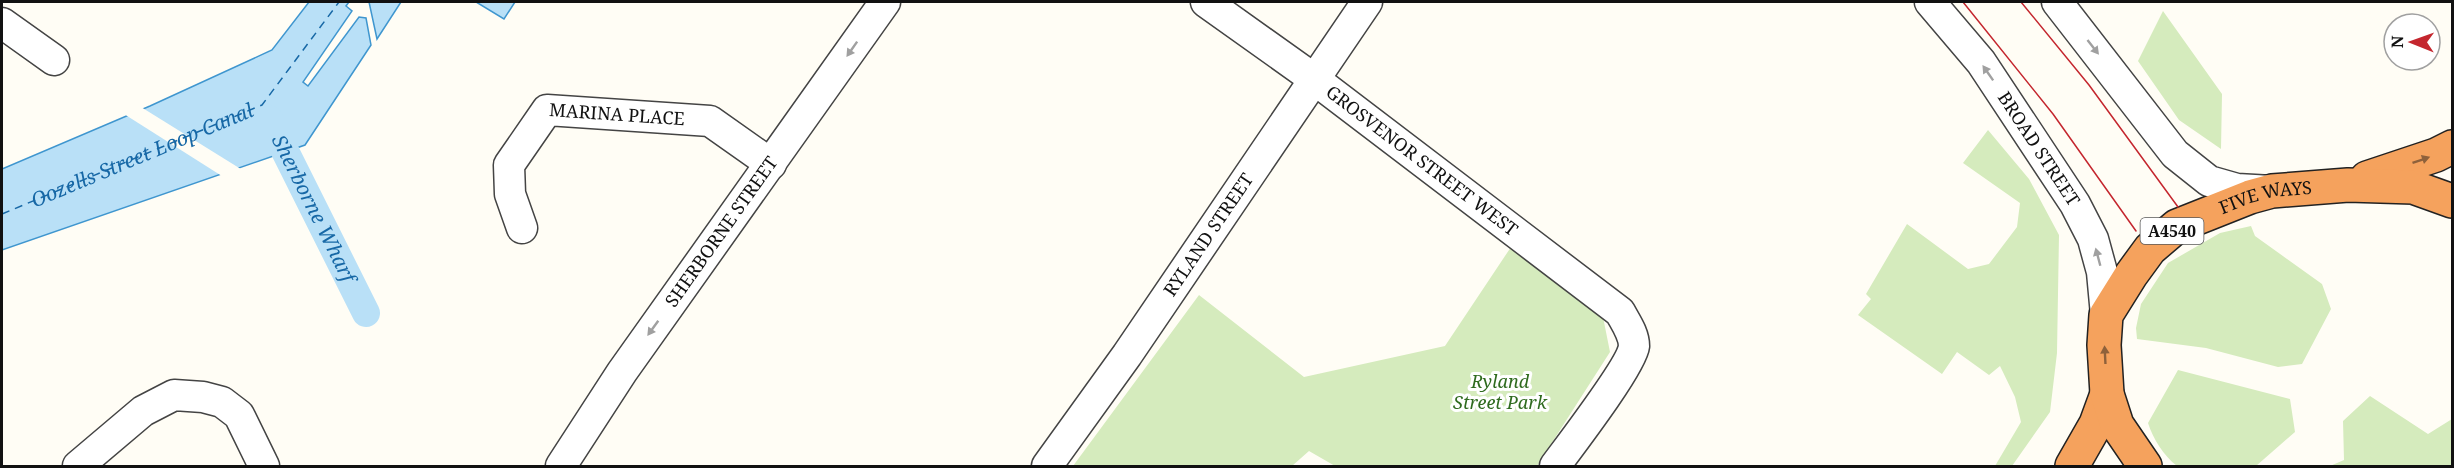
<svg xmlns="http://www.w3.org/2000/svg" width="2454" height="468" font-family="'Noto Serif',serif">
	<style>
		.green { fill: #d5ebbd }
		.water { fill: #b9e0f7; stroke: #3f96cf; stroke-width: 1.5 }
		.pier { fill: #fffdf5 }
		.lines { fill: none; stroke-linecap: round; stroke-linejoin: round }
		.canal { stroke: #b9e0f7; stroke-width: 28 }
		.ferry { stroke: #1768a6; stroke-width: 1.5; stroke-dasharray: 8 6; stroke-linecap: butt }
		.minor-casing { stroke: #444; stroke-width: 33 }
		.highway-casing { stroke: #222; stroke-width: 36 }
		.minor { stroke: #fff; stroke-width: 30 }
		.highway { stroke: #f5a25d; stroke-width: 33 }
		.tram { stroke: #c4262e; stroke-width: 1.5 }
		.oneway { fill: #a0a0a0 }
		.oneway2 { fill: #8e613b }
		.labels { text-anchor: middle; stroke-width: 6; stroke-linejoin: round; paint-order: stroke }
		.shield { fill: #fff; stroke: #585858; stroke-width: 1.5 }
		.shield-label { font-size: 16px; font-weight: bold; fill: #111 }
		.street-label { font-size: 18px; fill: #111; stroke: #fff }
		.park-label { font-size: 18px; font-style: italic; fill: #2f6b1f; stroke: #fff }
		.water-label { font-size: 20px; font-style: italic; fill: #1768a6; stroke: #fff }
	</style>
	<rect width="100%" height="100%" fill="#fffdf5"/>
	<!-- green -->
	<path class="green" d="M2163,11L2222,94L2221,149L2179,120L2138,61Z
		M1988,130L2029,179L2059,235L2057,353L2050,412L2012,466H1995L2021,422L2015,397L2000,366L1989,375L1957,352L1942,374L1858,315L1871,299L1866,294L1907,224L1968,269L1989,264L2017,227L2020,203L1963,163Z
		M2251,226L2255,236L2322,284L2331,309L2302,364L2278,367L2206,348L2137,339L2136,328L2141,304L2168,263L2220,233Z
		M1513,244L1603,317L1610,352L1537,466H1335L1309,451L1292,466H1073L1199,295L1304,377L1445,346Z
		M2178,370L2290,399L2295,432L2256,466H2177C2164,456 2153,439 2148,423Z
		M2370,396L2428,434L2452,419V466H2330L2344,460L2343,421Z"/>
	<!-- water -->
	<path class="water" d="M309,2H349L346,6L352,11L303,82L308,86L359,17L366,18L371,45L305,145L2,250V169L150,106L272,50Z
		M369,2H401L377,39Z
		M476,2H515L504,19Z"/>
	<!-- pier -->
	<path class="pier" d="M141,107L244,171L225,178L124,114Z"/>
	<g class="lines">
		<!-- canal -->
		<path class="canal" id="s1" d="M269,119L366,313"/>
		<!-- ferry -->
		<path class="ferry" id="s2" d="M2,214L262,105L339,2"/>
		<defs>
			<g id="minor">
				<path id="s3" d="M1206,2L1314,79L1620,312C1626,323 1634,334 1634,346C1632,365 1569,447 1555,466"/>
				<path id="s4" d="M1930,2L1981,62L2075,204L2093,239L2102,272L2106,315"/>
				<path d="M2057,2L2175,154L2209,181L2237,189L2272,191"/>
				<path d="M2,23L54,60"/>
				<path id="s5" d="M522,228L510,194L509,165L547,110L710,121L771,164"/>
				<path d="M78,466L143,411L174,395L203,397L222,402L239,415L264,466"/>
				<path id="s6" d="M561,466L622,372L885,2"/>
				<path id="s7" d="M1047,466L1127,355L1367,2"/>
			</g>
			<g id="highway">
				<path d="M2367,178L2436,155L2452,147"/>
				<path d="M2072,466L2096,424L2107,394"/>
				<path id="s8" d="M2145,466L2117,425L2107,394L2104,345L2106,315L2131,275L2150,249L2177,226L2250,197L2272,191L2348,185L2413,187L2452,201"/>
			</g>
		</defs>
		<!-- minor casing -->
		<use href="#minor" class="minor-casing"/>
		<!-- highway casing -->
		<use href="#highway" class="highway-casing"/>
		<!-- minor -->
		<use href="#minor" class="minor"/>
		<!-- highway -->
		<use href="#highway" class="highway"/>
		<!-- tram -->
		<path class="tram" d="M1963,2L2053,114L2136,231
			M2021,2L2089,85L2178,207"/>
	</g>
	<!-- one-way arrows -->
	<defs><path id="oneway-solid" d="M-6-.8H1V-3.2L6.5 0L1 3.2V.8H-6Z" transform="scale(1.5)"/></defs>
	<g class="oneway">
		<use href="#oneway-solid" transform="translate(2093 47) rotate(52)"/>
		<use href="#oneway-solid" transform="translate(852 49) rotate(125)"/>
		<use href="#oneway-solid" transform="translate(1988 73) rotate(-125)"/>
		<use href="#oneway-solid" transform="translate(2098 257) rotate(-105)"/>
		<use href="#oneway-solid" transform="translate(653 328) rotate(126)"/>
	</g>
	<g class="oneway2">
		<use href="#oneway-solid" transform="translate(2421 160) rotate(-19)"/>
		<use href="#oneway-solid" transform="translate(2105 355) rotate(-93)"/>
	</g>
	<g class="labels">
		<!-- shield labels -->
		<rect class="shield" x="2140.5" y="218" width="63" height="26" rx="4.5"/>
		<g class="shield-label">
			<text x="2172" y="237">A4540</text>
		</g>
		<!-- street labels -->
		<g class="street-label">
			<text dy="6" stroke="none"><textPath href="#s5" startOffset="202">MARINA PLACE</textPath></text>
			<text dy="6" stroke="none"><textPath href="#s4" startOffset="183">BROAD STREET</textPath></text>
			<text dy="6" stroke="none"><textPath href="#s3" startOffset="268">GROSVENOR STREET WEST</textPath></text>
			<text dy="6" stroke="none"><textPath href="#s8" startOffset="370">FIVE WAYS</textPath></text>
			<text dy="6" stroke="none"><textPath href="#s6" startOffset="284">SHERBORNE STREET</textPath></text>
			<text dy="6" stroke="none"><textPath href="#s7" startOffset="282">RYLAND STREET</textPath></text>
		</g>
		<!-- park labels -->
		<g class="park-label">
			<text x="1500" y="388">Ryland<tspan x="1500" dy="21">Street Park</tspan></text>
		</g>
		<!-- water labels -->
		<g class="water-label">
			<text dy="7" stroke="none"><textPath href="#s2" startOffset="152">Oozells Street Loop Canal</textPath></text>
			<text dy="7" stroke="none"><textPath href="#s1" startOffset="100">Sherborne Wharf</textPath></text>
		</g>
	</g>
	<!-- border -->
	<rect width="2454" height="468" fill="none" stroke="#111111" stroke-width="6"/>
	<!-- north arrow -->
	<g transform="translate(2412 42) rotate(271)"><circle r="28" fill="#ffffff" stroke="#a0a0a0" stroke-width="1.5"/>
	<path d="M0-4.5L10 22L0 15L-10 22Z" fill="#c4262e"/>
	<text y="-9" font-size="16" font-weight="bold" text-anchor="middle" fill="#111111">N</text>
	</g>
</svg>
